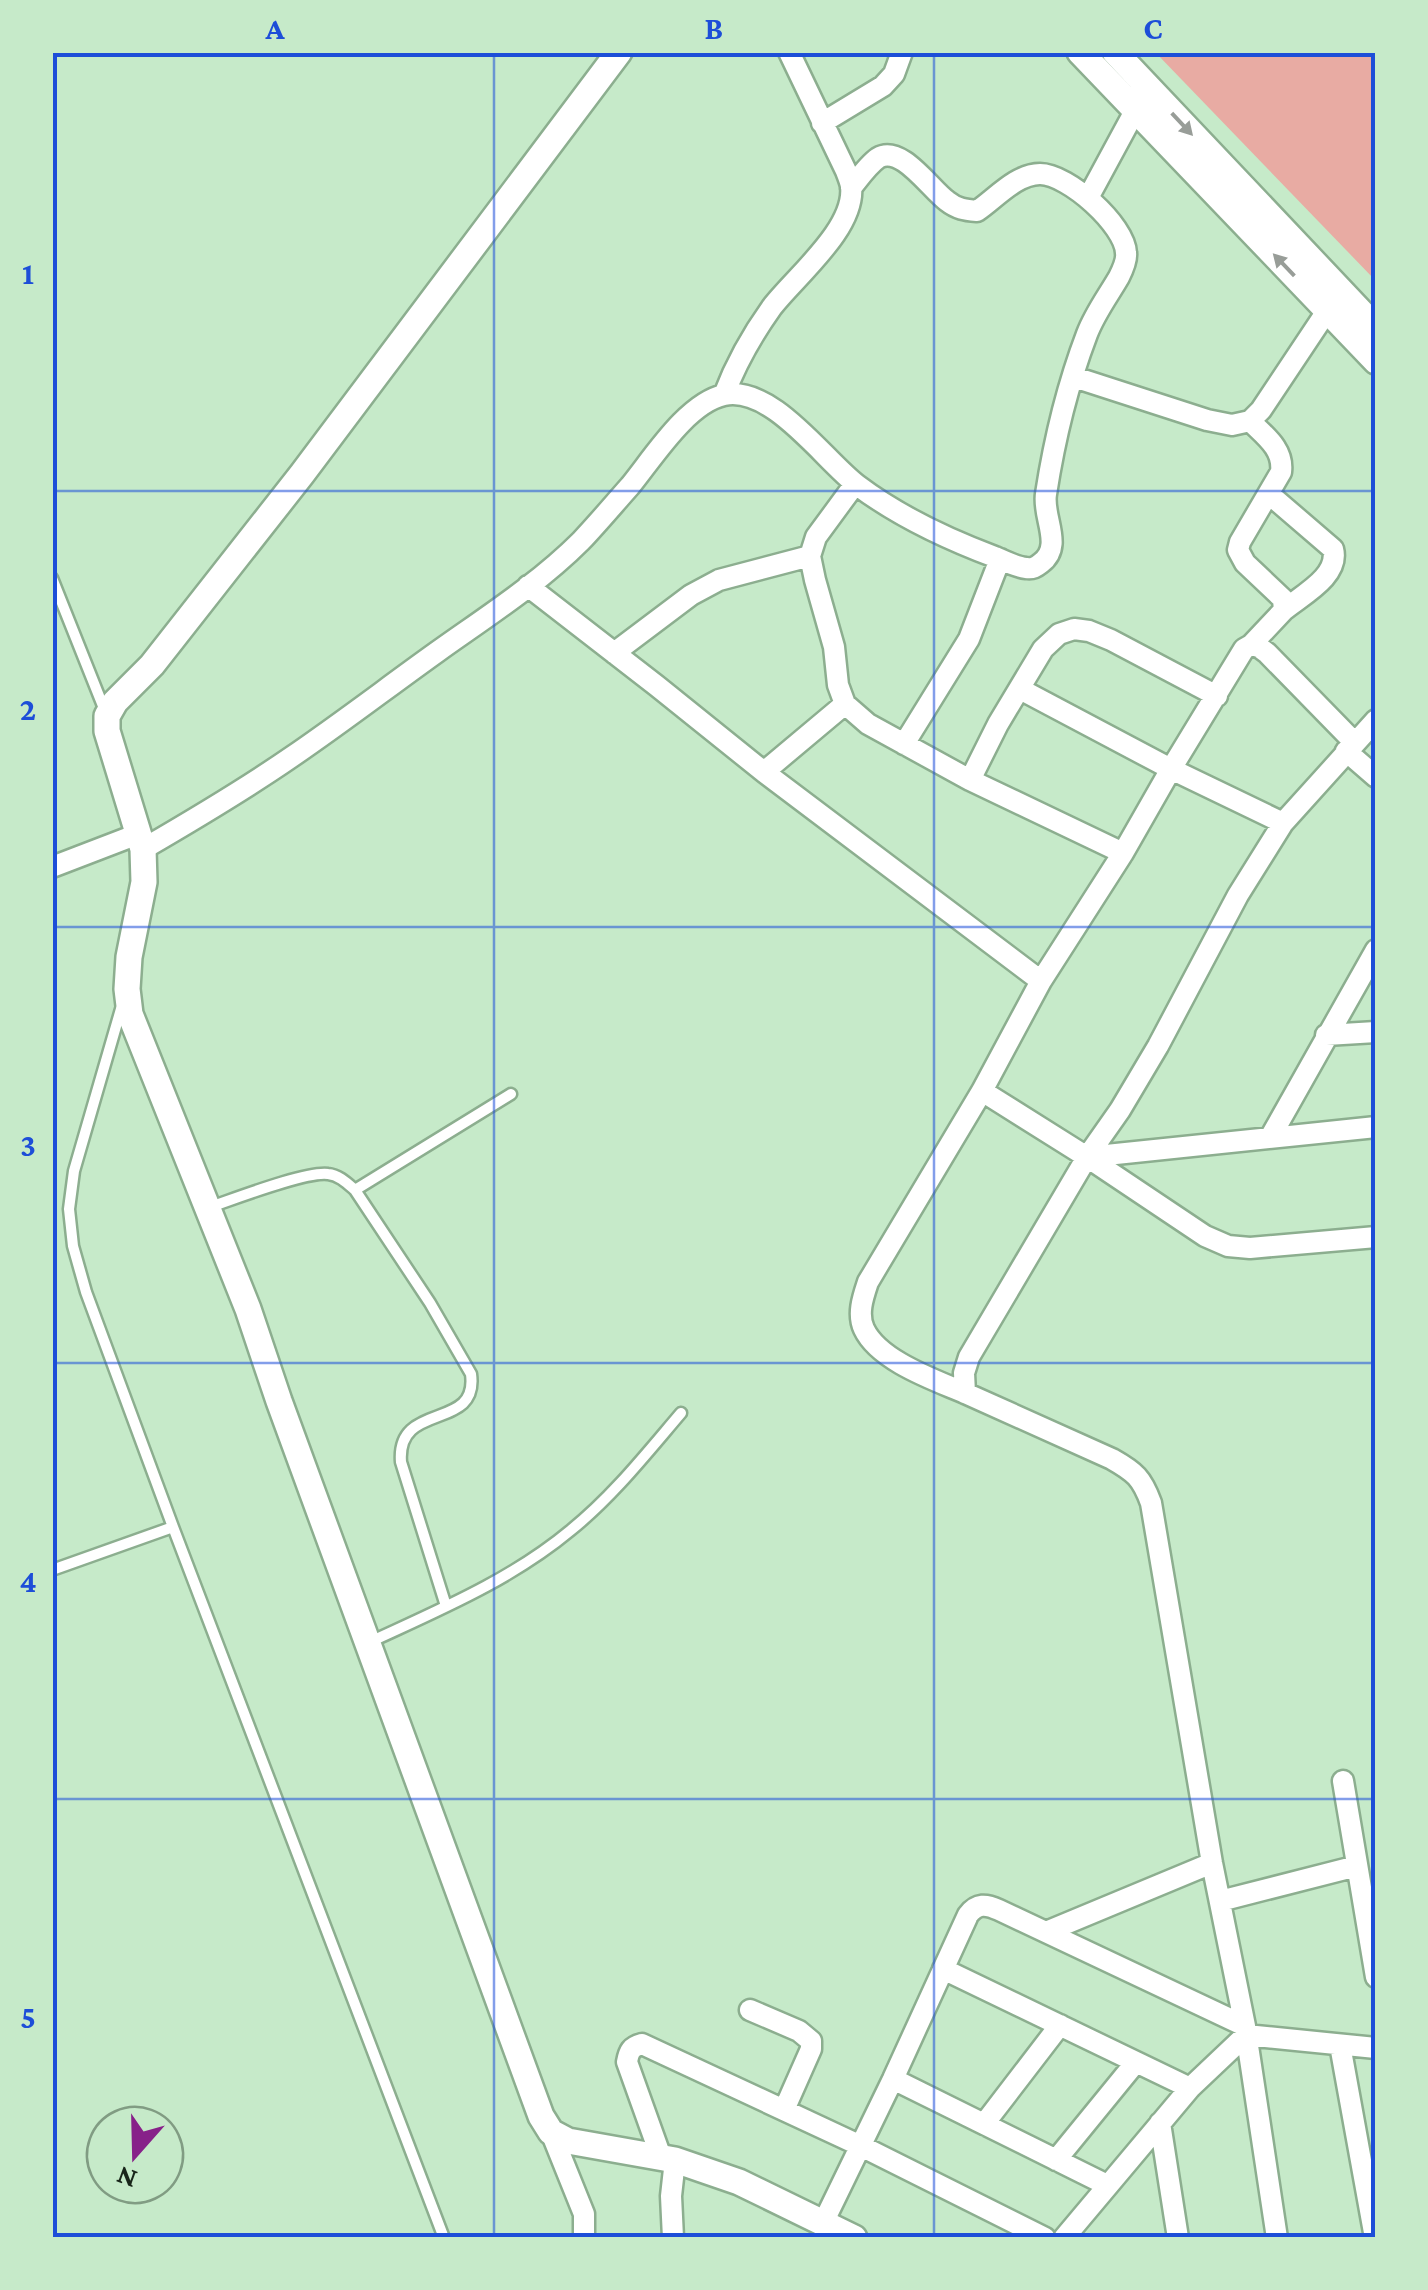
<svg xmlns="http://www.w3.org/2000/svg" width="1428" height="2290" font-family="'Crimson Pro',serif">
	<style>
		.green { fill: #e8aba3 }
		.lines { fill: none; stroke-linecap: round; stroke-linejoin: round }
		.service-casing { stroke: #8cae8f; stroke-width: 15 }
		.minor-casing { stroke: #8cae8f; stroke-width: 25 }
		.tertiary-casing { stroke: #8cae8f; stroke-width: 30 }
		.service { stroke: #fff; stroke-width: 10 }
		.minor { stroke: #fff; stroke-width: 20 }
		.tertiary { stroke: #fff; stroke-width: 25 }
		.oneway { fill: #989d98 }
		.grid { fill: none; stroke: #1d4ed8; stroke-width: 2.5; stroke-opacity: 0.55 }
		.neatline { fill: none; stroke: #1d4ed8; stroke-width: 4 }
		.grid-label { font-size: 32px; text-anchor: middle; font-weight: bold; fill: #1d4ed8 }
	</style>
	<rect width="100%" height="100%" fill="#c6eac9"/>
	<!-- green -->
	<path class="green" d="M1156,53H1375V280Z"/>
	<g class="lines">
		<defs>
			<path id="service" d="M52,578L105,711
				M121,1009L74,1171L69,1209L73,1246L86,1292L173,1527L444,2238
				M355,1190L511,1094
				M210,1207C234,1199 306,1171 328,1174C339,1175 347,1183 355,1190L430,1303L471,1374C479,1432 396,1400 401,1462L446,1606
				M52,1570L173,1527
				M370,1642C439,1610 511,1580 571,1530C613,1496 646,1454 681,1413"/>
			<path id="minor" d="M822,123L883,86L894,74L902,52
				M1089,196L1142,98
				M1074,377L1207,420L1232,425L1250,421L1261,410L1335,299
				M724,395C736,363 752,335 772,307C796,276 856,228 851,186C850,181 848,176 846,171L789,52
				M1250,421C1265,436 1284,449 1281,472L1240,542L1238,550L1245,563L1283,599L1284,610L1251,645
				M855,484L816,537L810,556L815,580L834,647L838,685L845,704L868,724L970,780L1123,853
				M1269,494L1333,549C1340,576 1302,595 1284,610
				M528,586L657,686L764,772L1041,981
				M614,653L691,595L719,580L810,556
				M1020,689L1171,769L1283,823
				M904,744L969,639L1000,559
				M1346,751L1376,777
				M764,772L845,704
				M970,780L998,724L1043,649L1059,634L1074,629L1089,631L1111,640L1217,696
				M143,849C193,820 242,791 290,758C340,724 388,687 437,652C486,617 538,584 581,541C598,523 614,504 630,486C653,458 687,403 724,395C772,385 823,459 857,485C898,516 947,539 995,557C1004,561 1016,567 1026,568C1033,569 1036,567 1041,563C1064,546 1042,517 1046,494C1054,442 1068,384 1087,334C1095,313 1108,296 1119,277C1122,271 1127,260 1126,253C1125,225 1068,174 1040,174C1016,174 995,199 977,211C965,210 957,209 947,201C930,189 901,144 878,158C868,165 859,178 851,188
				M52,867L138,834
				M1326,1035L1376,1032
				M982,1091L1087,1157L1205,1236L1228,1246L1250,1248L1376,1237
				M1271,1136L1376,950
				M1087,1157L1376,1127
				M965,1393C935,1380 879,1361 864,1329C857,1314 863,1297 868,1282L982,1091L1041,981L1123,853L1171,769L1244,649L1251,645L1259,647L1267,653L1354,742
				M1343,1781L1376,1977
				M1220,1901L1357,1866
				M1046,1932L1212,1863
				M943,1969L1190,2088
				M750,2010L799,2031L811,2041V2049L784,2110
				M1340,2045L1375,2238
				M893,2079L1107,2185
				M1160,2123L1178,2238
				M984,2124L1060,2025
				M551,2132L584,2214V2238
				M661,2157L627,2062C629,2051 631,2047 642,2044L861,2146L1045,2238
				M1056,2160L1136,2062
				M824,2221L893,2079L968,1915C977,1903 986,1904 999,1910L1245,2026
				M673,2238L671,2196L675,2160
				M1064,2238L1190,2088L1246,2035L1376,2048
				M1277,2238L1245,2026L1212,1863L1151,1503C1142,1478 1135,1472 1112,1459L965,1393L964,1373L969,1357L1087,1157L1120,1110L1158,1046L1238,895L1283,823L1376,720"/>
			<path id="tertiary" d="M619,52L302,474L152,665L115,702L107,716V731L143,849L144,882L129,957L127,989L130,1014L248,1309L279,1401L541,2116L551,2132L568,2141L675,2160L739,2182L854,2238
				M1080,52L1376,361
				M1115,52L1376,328"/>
		</defs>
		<!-- service casing -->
		<use href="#service" class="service-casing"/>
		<!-- minor casing -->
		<use href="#minor" class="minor-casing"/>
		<!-- tertiary casing -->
		<use href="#tertiary" class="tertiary-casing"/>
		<!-- service -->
		<use href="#service" class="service"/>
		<!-- minor -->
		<use href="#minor" class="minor"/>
		<!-- tertiary -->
		<use href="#tertiary" class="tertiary"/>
	</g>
	<!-- one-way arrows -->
	<defs><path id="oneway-solid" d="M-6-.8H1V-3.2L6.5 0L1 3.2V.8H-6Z" transform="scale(2.5)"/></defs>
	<g class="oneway">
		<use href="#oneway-solid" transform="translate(1182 124) rotate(47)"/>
		<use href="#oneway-solid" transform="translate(1284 265) rotate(-134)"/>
	</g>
	<!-- grid -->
	<path class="grid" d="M494,52V2238M934,52V2238M52,491H1376M52,927H1376M52,1363H1376M52,1799H1376"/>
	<!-- border -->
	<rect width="1428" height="2290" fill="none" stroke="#c6eac9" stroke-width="110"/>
	<!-- north arrow -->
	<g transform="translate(135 2155) rotate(200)"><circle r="48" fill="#c6eac9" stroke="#819c83" stroke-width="2.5"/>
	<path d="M0-8L18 38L0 25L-18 38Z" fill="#872189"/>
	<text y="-15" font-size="28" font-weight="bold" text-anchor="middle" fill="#19261a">N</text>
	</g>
	<rect x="55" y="55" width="1318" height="2180" class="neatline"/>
	<g class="grid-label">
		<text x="275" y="39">A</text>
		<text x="714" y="39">B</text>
		<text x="1153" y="39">C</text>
		<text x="28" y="284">1</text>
		<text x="28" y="720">2</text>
		<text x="28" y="1156">3</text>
		<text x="28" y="1592">4</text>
		<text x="28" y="2028">5</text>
	</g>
</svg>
